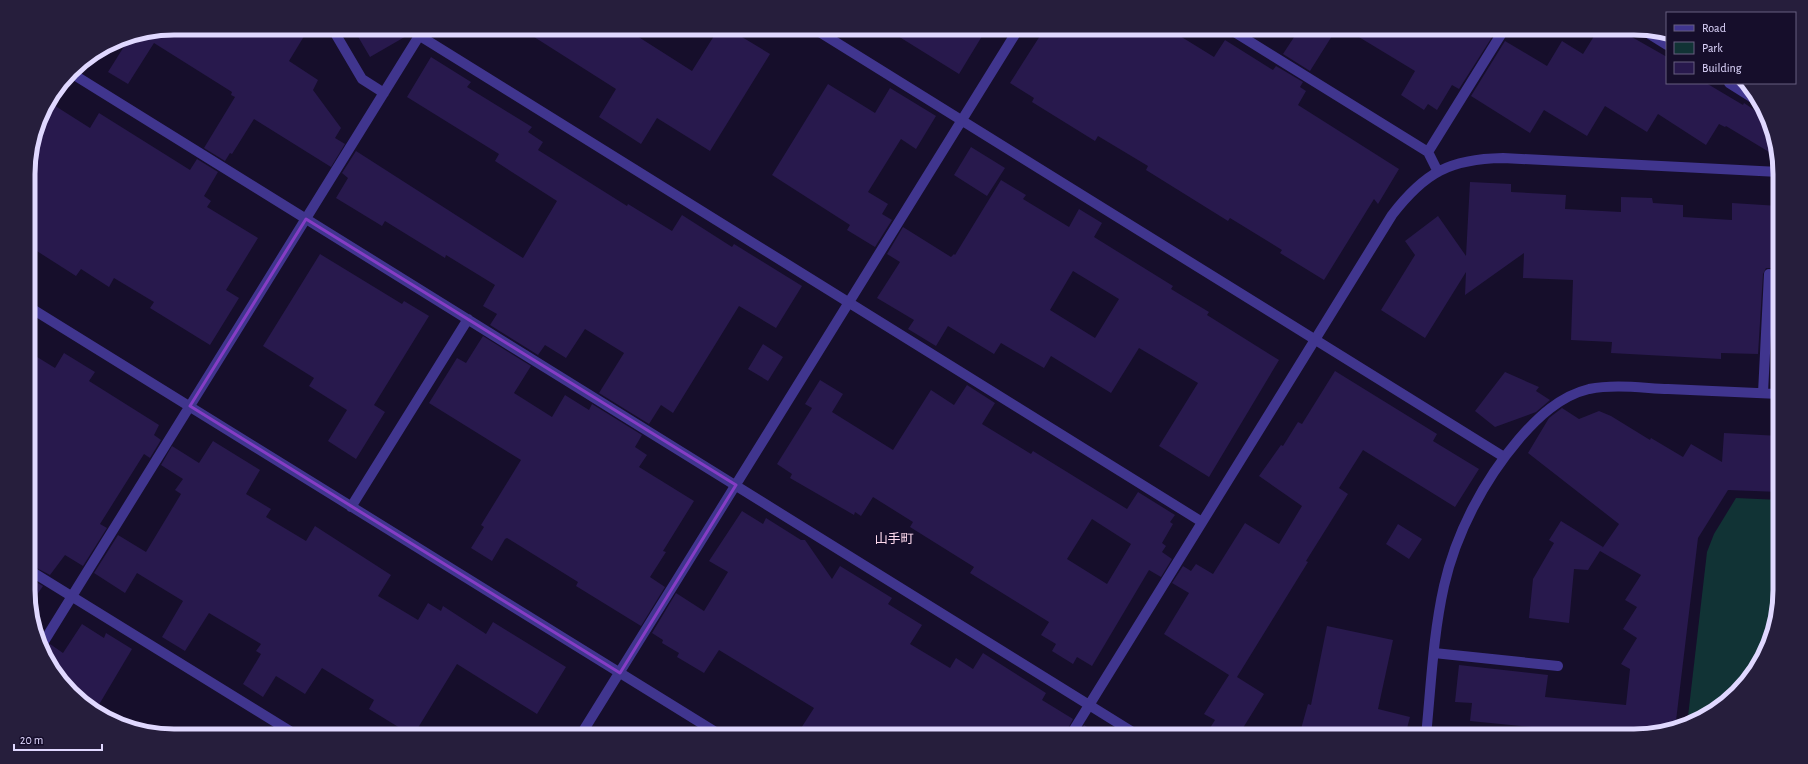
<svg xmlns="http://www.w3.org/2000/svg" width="1808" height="764" font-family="'Alegreya Sans','Noto Sans JP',sans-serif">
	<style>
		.green { fill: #113335 }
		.building { fill: #28194d; fill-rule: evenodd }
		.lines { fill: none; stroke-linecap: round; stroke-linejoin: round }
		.minor { stroke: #40358e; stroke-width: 10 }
		.marked { fill: none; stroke: #853dc5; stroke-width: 3; stroke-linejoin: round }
		.labels { text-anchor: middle; stroke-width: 3; stroke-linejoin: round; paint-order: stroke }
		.neighbourhood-label { font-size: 13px; fill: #ffdaee; stroke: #160e2b }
		.rim { fill: none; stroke: #e0d8ff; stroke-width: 5 }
	</style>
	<rect width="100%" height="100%" fill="#160e2b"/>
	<!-- green -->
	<path class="green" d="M1736,498L1780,500V590L1769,646L1750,679L1723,706L1687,725L1707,552L1714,534Z"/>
	<!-- building -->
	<path class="building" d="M174,28H309L289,61L318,80L313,90L341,128L335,138L345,144L331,167L254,119L232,154L230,153L225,161L204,148L235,97L231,95L232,92L154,43L128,84L108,72L130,37Z
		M353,28H416L415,31L370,57Z
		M520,28H642L637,36L692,71L719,28H727L770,54L710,151L657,118L641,144L599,117L616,89Z
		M885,28H987L959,74Z
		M1045,28H1167L1214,57L1225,40L1273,70L1276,66L1303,82L1300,87L1306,91L1298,105L1399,169L1378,204L1374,199L1324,280L1280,253L1282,250L1230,218L1228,221L1146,170L1148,166L1098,136L1095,141L1032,102L1034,98L1010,83Z
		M1300,28H1337L1310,71L1283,54Z
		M1344,28H1484L1494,34L1459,89L1452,85L1437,110L1428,104L1424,110L1401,95L1415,71Z
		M1599,28H1616L1667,57V83H1706L1743,105L1744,103L1762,115L1779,158L1726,126L1725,127L1719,124L1706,145L1658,114L1647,132L1605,106L1587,136L1544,110L1530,133L1471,96L1505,41L1547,66L1562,41L1583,54Z
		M431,57L471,82L467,87L532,127L528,132L543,142L538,150L627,206L628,204L672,231L682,215L732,247L734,244L802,286L776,328L739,306L673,413L661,405L649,424L599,393L624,353L585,329L566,358L545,345L538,355L490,325L497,314L483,306L495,285L446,255L445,258L385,221L382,226L336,198L348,178L342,173L356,151L523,258L557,201L495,161L499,154L407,97Z
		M828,84L875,113L890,88L936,116L916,149L901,139L868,192L888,204L882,214L892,220L875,247L847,230L850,225L772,175Z
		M49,102L90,128L99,113L190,170L197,159L218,172L204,196L211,201L207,207L258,238L226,290L239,298L210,345L150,308L154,302L114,278L109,287L81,269L76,276L29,246L28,164L43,109Z
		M971,147L1005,168L987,196L954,175Z
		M1001,180L1026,195L1023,199L1069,227L1079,209L1102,223L1094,237L1173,286L1171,289L1209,312L1207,315L1279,360L1209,477L1159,446L1198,383L1139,348L1111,393L1051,356L1044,368L1001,343L994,354L948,326L936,346L908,329L914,320L877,298L900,262L887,254L903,227L951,257L954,254L955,255ZM1073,271L1119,299L1095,338L1050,310Z
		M1470,182L1511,184V192L1566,195L1565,209L1621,212V197L1652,198L1653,203L1683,205V217L1732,220V203L1779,206V355H1771L1775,274L1772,268H1766L1763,274L1758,354L1721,353V359L1611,353L1612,342L1571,340L1573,280L1523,278L1524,253L1465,295L1466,272L1425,338L1381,310L1415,255L1405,241L1438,216L1466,256Z
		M320,254L402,304L404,301L429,316L374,405L385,412L356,459L328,441L347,410L309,386L314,378L263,346Z
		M483,336L531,366L514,393L552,417L565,395L589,410L592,404L642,435L635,447L647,455L639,467L694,501L663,551L666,552L650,577L665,587L641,626L576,586L578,582L507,538L505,539L492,561L471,548L484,527L481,525L521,460L429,403L457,358L466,363Z
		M763,344L783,357L768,381L748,369Z
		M29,352L55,368L64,353L95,372L89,381L159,425L154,435L161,440L150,458L144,454L100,524L107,528L83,566L65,555L50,575L29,564Z
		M1335,371L1437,434L1433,441L1479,469L1455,507L1363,450L1339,488L1348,494L1306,561L1308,562L1237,677L1264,694L1238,736H1205L1215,720L1204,714L1229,675L1164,634L1189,593L1172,583L1183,566L1191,571L1196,564L1213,574L1245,523L1279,544L1302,506L1259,476L1281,445L1283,446L1298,422L1302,424Z
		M1505,372L1539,387L1536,391L1550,400L1536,412L1495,427L1475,411Z
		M820,380L843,394L832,412L893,450L931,390L954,405L967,385L995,403L982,424L1031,454L1033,451L1127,509L1138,492L1175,515L1170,522L1173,524L1162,543L1166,546L1162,552L1172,559L1161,577L1149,570L1092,666L1077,657L1073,664L1052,651L1056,644L1041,635L1049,622L970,573L974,567L910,527L913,522L873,497L861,516L855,512L854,515L790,478L792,474L777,464L812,408L805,404ZM1092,519L1131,544L1107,584L1067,559Z
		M1562,408L1579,419L1599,411L1611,416L1650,440L1651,438L1683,457L1691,444L1722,462L1724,433L1780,436V492L1728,490L1698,538L1675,729L1644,736H1561V730L1470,721L1472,703L1455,702L1459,665L1548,675L1545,697L1626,705L1630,669L1621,664L1637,638L1623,629L1637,607L1625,600L1641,575L1600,551L1588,570L1574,569L1569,623L1529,618L1533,579L1554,543L1549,540L1561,521L1603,547L1601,550L1619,524L1528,453L1549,418Z
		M213,441L260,470L246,494L271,509L266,517L306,541L315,526L391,575L378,596L418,620L428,603L441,611L443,606L486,634L493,622L566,667L537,714L457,664L413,736L369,709L374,700L322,668L305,694L276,676L263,697L243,684L261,654L256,651L261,644L209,613L185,651L162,637L183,601L137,573L125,593L94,573L118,535L146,552L181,494L175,490L183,479L161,465L172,446L199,463Z
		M742,511L763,524L766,518L801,540H805L832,579L840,566L892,598L888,604L922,625L910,644L950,668L956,658L973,669L983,653L1046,693L1042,700L1073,719L1064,736H796L814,708L719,650L704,673L677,657L679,653L662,643L663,640L652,633L676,593L704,611L728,572L709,561Z
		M1398,524L1422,539L1409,559L1386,544Z
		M29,578L43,586L29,606Z
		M82,624L104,638L106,633L132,649L97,708L58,679L46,649L50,644L63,653Z
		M1327,626L1393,640L1378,709L1410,717L1405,736H1299L1308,704L1311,705Z
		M1084,725L1101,736H1078Z"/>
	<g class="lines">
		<!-- minor -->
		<path class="minor" d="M332,28L362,79L384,93
			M813,28L1504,457
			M1228,28L1428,152L1438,172
			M1643,30L1667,45
			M420,36L1202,522
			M71,73L1139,736
			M1729,83L1756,100
			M1428,152L1505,28
			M29,307L722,736
			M1763,393L1769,274
			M351,507L468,319
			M29,570L298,736
			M43,643L424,28
			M1434,653L1558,666
			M580,736L1019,28
			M1070,736L1392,215C1425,172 1450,159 1503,158L1779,172
			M1426,736C1431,686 1433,635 1444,586C1456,533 1484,480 1519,439C1538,417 1560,396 1589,389C1615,384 1642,388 1668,389C1705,391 1742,392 1779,394"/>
	</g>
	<!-- marked area -->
	<path class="marked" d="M306,219L736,485L620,673L190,406Z"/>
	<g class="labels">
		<!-- neighbourhood labels -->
		<g class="neighbourhood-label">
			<text x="894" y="543">山手町</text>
		</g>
	</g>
	<!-- crop -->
	<path d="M0 0H1808V764H0ZM174 35H1634A139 139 0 0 1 1773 174V590A139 139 0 0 1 1634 729H174A139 139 0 0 1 35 590V174A139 139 0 0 1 174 35Z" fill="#261e3c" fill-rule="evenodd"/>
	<path class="rim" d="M174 35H1634A139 139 0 0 1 1773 174V590A139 139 0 0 1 1634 729H174A139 139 0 0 1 35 590V174A139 139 0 0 1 174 35Z"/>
	<!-- legend -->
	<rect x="1666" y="12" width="130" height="72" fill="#160e2b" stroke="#675f80"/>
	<rect x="1674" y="25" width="20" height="6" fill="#40358e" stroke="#675f80"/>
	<text x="1702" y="32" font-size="12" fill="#e0d8ff">Road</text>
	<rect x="1674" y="42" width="20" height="12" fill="#113335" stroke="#675f80"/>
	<text x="1702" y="52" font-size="12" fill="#e0d8ff">Park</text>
	<rect x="1674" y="62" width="20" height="12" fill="#28194d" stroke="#675f80"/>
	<text x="1702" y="72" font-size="12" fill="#e0d8ff">Building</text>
	<!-- scale -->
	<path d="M14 744v6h88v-6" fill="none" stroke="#e0d8ff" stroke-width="2"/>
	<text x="20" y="744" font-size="12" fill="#e0d8ff" stroke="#160e2b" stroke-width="3" paint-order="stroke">20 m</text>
</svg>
